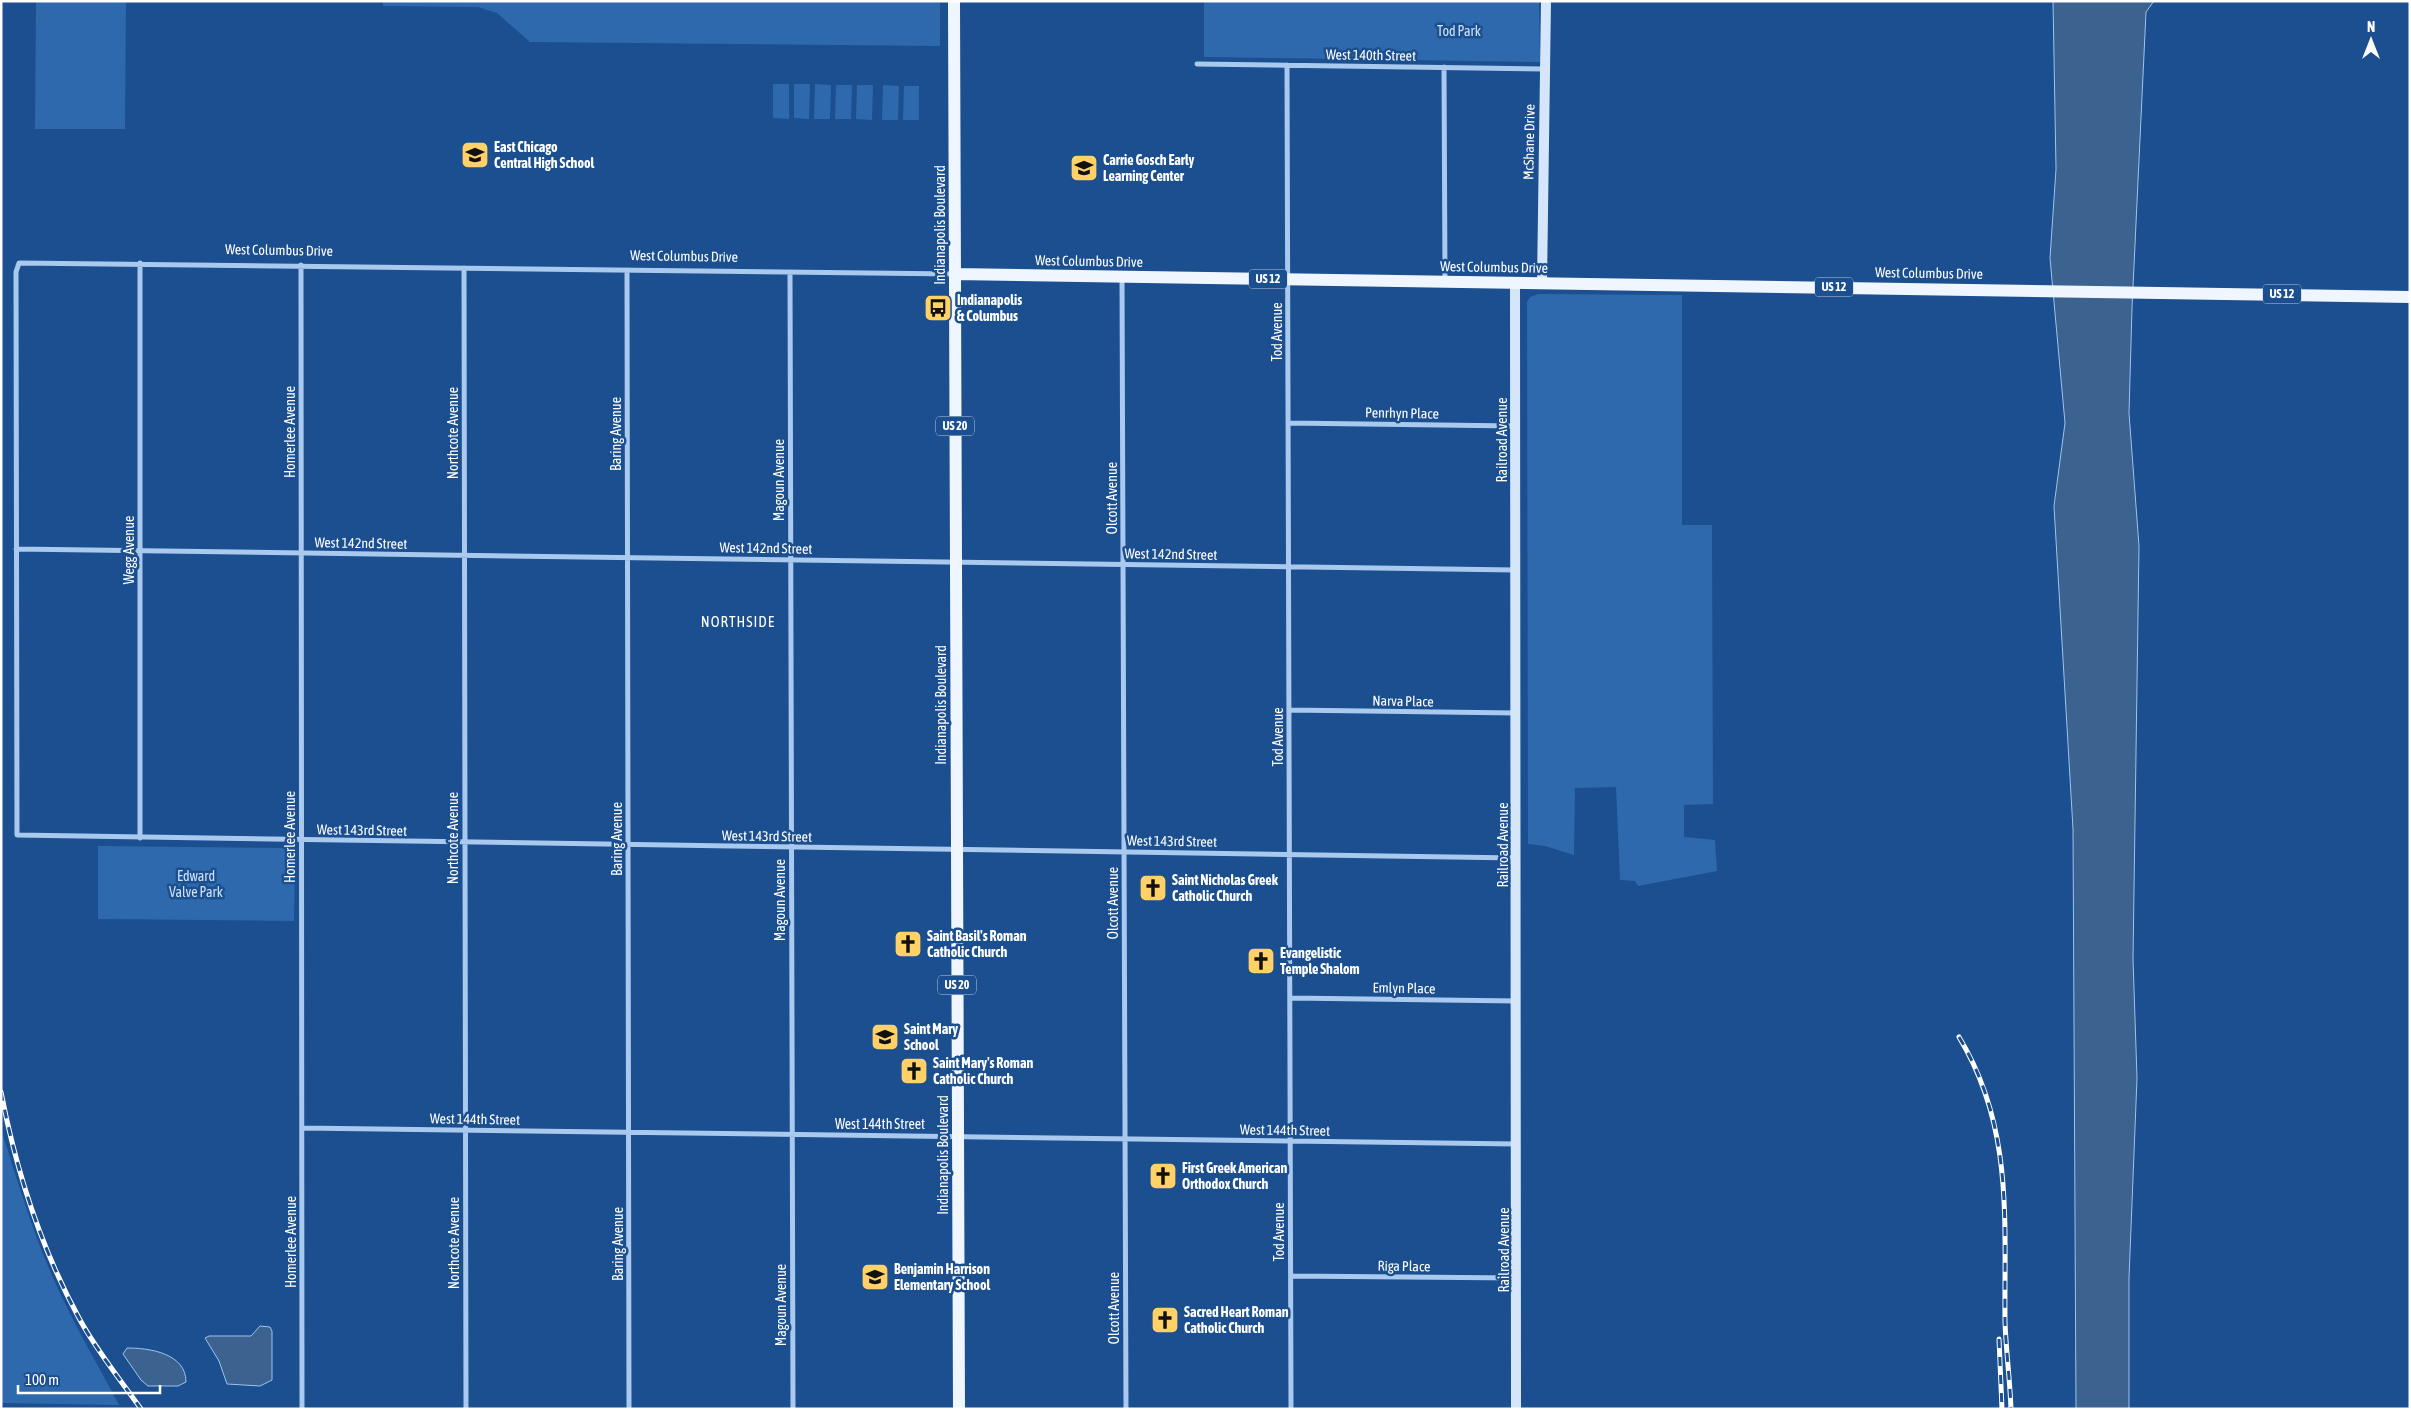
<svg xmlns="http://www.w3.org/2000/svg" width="2411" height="1410" font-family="'Asap Condensed',sans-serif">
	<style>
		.green { fill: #2e69ad }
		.water { fill: #3c6290; stroke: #9cc4f0 }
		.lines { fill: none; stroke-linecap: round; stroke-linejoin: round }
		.street { stroke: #a9c9ee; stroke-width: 5 }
		.secondary { stroke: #d6e6fa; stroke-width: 10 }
		.primary { stroke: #f0f6ff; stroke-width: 12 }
		.rail-casing { stroke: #fff; stroke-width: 5 }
		.rail { stroke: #1b4f8f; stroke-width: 3; stroke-dasharray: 9; stroke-linecap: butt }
		.labels { text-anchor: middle; stroke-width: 5; stroke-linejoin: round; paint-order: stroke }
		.shield { fill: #1b4f8f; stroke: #bbcadd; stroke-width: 1 }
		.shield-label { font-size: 12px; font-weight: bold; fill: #fff }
		.park-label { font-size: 14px; fill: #cfe3fa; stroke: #1b4f8f }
		.street-label { font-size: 14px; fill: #fff; stroke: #1b4f8f }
		.poi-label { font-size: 14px; font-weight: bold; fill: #fff; stroke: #1b4f8f; text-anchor: start }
		.neighbourhood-label { font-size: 15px; letter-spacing: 1px; fill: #fff; stroke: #1b4f8f }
	</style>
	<rect width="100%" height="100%" fill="#1b4f8f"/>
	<!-- green -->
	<path class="green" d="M36,1H126L125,129H35Z
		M383,1H940V46L530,42L497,13L478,7L383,6Z
		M1204,1H1539L1540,62L1204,57Z
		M773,84H789V119L773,118Z
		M794,84H810L809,119L794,118Z
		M815,84L831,85L830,119H814Z
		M836,85H852L851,119H835Z
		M857,85H873L872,120L856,119Z
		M883,85L899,86L898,120H882Z
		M904,86H919V120H903Z
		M1538,294L1682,295V525H1712L1713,804L1684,805V837L1715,840L1717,871L1638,886L1635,881L1620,880L1616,787L1575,788L1574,855L1545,846L1528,844L1527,302L1530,297Z
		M98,846L290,848L295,853L294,921L98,919Z
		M1,1129C17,1179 32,1231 54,1280C73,1323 97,1363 119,1405L1,1403Z"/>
	<!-- water -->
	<path class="water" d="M2053,1H2154L2146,12L2132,308L2129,413L2139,546L2133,959L2137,1078L2129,1278V1409H2076L2073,829L2054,506L2065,423L2050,258L2056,169Z
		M260,1326L270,1327L272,1331V1380L260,1386L227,1384L219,1361L205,1338L209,1336H251Z
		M127,1348C149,1348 186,1353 186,1382L178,1386H148L141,1380L123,1354Z"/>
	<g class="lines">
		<!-- street -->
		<path class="street" d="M1197,64L1545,69
			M1287,65L1291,1409
			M1444,67L1445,281
			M140,263V838
			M301,265L302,1409
			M464,268L466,1409
			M627,270L629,1409
			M790,272L793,1409
			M954,274L19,263L16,272L17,835L1517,858
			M1122,277L1126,1409
			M1288,423L1515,426
			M16,549L1515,570
			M1289,710L1516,713
			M1290,998L1517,1001
			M302,1128L1517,1144
			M1291,1276L1517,1278"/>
		<!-- secondary -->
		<path class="secondary" d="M1515,282L1516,1409
			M1542,283L1546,1"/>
		<!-- primary -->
		<path class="primary" d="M954,1L959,1409
			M955,274L2410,297"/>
		<defs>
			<path id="rail" d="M1959,1037C2014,1128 2004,1221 2005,1322C2006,1351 2010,1380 2011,1409
				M1,1092C16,1170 41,1248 79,1318C96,1350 120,1379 141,1409
				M1999,1339L2002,1409"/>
		</defs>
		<!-- rail casing -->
		<use href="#rail" class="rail-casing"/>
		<!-- rail -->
		<use href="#rail" class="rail"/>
	</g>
	<!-- icons -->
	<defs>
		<symbol id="school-square" viewBox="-11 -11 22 22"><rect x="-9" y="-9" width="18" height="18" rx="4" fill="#ffd166" stroke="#1b4f8f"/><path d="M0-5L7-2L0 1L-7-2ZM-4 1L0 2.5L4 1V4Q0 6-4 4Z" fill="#111"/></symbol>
		<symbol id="bus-square" viewBox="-11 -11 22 22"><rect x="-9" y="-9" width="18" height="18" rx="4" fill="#ffd166" stroke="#1b4f8f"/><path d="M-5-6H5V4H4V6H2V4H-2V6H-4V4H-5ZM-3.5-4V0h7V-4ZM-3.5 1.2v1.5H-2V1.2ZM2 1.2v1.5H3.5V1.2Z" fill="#111"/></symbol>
		<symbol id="church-square" viewBox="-11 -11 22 22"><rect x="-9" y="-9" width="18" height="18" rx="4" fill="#ffd166" stroke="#1b4f8f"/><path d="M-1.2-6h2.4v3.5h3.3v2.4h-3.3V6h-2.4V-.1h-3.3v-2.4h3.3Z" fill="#111"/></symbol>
	</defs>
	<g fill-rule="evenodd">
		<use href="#school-square" x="459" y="139" width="32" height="32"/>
		<use href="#school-square" x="1068" y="152" width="32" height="32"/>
		<use href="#bus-square" x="922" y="292" width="32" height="32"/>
		<use href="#church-square" x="1137" y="872" width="32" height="32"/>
		<use href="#church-square" x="892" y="928" width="32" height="32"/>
		<use href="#church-square" x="1245" y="945" width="32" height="32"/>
		<use href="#school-square" x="869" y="1021" width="32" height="32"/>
		<use href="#church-square" x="898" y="1055" width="32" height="32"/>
		<use href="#church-square" x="1147" y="1160" width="32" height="32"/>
		<use href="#school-square" x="859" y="1261" width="32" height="32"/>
		<use href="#church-square" x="1149" y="1304" width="32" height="32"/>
	</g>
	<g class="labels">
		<!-- shield labels -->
		<g class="shield">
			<rect x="1249" y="269.5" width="38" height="19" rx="4"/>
			<rect x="1815" y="277.5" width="38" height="19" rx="4"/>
			<rect x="2263" y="284.5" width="38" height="19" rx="4"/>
			<rect x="936" y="416.5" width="38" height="19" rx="4"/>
			<rect x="938" y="975.5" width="38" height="19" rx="4"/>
		</g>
		<g class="shield-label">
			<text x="1268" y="283">US 12</text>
			<text x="1834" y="291">US 12</text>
			<text x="2282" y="298">US 12</text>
			<text x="955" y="430">US 20</text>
			<text x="957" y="989">US 20</text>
		</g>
		<!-- park labels -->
		<g class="park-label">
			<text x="1459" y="36">Tod Park</text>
			<text x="196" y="881">Edward<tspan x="196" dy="16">Valve Park</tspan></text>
		</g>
		<!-- street labels -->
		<g class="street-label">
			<text transform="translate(1371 55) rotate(1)" y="5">West 140th Street</text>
			<text transform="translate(1529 142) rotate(-89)" y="5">McShane Drive</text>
			<text transform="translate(940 225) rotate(-90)" y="5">Indianapolis Boulevard</text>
			<text transform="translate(279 250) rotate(1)" y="5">West Columbus Drive</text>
			<text transform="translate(684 256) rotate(1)" y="5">West Columbus Drive</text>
			<text transform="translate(1089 261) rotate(1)" y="5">West Columbus Drive</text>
			<text transform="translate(1494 267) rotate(1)" y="5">West Columbus Drive</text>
			<text transform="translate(1929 273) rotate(1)" y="5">West Columbus Drive</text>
			<text transform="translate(1277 332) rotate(-90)" y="5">Tod Avenue</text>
			<text transform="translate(1402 413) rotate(1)" y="5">Penrhyn Place</text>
			<text transform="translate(290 432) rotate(-90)" y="5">Homerlee Avenue</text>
			<text transform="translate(453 433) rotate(-90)" y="5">Northcote Avenue</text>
			<text transform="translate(616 434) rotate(-90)" y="5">Baring Avenue</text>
			<text transform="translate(1502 440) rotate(-90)" y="5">Railroad Avenue</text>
			<text transform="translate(779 480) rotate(-90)" y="5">Magoun Avenue</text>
			<text transform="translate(1112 498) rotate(-90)" y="5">Olcott Avenue</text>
			<text transform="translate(361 543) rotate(1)" y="5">West 142nd Street</text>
			<text transform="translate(766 548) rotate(1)" y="5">West 142nd Street</text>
			<text transform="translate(129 550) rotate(-90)" y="5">Wegg Avenue</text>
			<text transform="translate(1171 554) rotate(1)" y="5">West 142nd Street</text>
			<text transform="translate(1403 701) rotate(1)" y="5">Narva Place</text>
			<text transform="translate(941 705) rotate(-90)" y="5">Indianapolis Boulevard</text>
			<text transform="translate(1278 737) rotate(-90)" y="5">Tod Avenue</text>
			<text transform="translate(362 830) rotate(1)" y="5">West 143rd Street</text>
			<text transform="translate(767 836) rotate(1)" y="5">West 143rd Street</text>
			<text transform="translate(290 837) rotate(-90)" y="5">Homerlee Avenue</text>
			<text transform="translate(453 838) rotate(-90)" y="5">Northcote Avenue</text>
			<text transform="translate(617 839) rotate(-90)" y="5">Baring Avenue</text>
			<text transform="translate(1172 841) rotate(1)" y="5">West 143rd Street</text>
			<text transform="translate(1503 845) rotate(-90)" y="5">Railroad Avenue</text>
			<text transform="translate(780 900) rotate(-90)" y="5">Magoun Avenue</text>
			<text transform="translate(1113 903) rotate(-90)" y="5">Olcott Avenue</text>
			<text transform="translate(1404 988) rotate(1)" y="5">Emlyn Place</text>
			<text transform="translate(475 1119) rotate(1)" y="5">West 144th Street</text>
			<text x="880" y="1129">West 144th Street</text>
			<text transform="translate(1285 1130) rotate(1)" y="5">West 144th Street</text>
			<text transform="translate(943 1155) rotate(-90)" y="5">Indianapolis Boulevard</text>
			<text transform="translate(1279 1232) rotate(-90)" y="5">Tod Avenue</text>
			<text transform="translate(291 1242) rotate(-90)" y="5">Homerlee Avenue</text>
			<text transform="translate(454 1243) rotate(-90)" y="5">Northcote Avenue</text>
			<text transform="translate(618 1244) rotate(-90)" y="5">Baring Avenue</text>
			<text transform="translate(1504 1250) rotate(-90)" y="5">Railroad Avenue</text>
			<text transform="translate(1404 1266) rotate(1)" y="5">Riga Place</text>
			<text transform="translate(781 1305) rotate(-90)" y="5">Magoun Avenue</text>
			<text transform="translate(1114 1308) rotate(-90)" y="5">Olcott Avenue</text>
		</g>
		<!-- poi labels -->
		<g class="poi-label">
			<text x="494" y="152">East Chicago<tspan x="494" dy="16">Central High School</tspan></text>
			<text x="1103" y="165">Carrie Gosch Early<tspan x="1103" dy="16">Learning Center</tspan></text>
			<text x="957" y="305">Indianapolis<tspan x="957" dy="16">&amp; Columbus</tspan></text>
			<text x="1172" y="885">Saint Nicholas Greek<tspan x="1172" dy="16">Catholic Church</tspan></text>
			<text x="927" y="941">Saint Basil's Roman<tspan x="927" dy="16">Catholic Church</tspan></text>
			<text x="1280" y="958">Evangelistic<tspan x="1280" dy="16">Temple Shalom</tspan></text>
			<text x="904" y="1034">Saint Mary<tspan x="904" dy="16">School</tspan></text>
			<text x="933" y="1068">Saint Mary's Roman<tspan x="933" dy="16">Catholic Church</tspan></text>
			<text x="1182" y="1173">First Greek American<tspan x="1182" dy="16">Orthodox Church</tspan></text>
			<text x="894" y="1274">Benjamin Harrison<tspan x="894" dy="16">Elementary School</tspan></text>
			<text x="1184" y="1317">Sacred Heart Roman<tspan x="1184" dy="16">Catholic Church</tspan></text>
		</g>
		<!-- neighbourhood labels -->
		<g class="neighbourhood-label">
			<text x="738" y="627">NORTHSIDE</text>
		</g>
	</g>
	<!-- border -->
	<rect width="2411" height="1410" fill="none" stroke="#ffffff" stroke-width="5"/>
	<!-- north arrow -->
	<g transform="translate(2371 40)" stroke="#1b4f8f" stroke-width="4" paint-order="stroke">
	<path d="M0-4L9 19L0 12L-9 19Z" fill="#ffffff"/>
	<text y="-8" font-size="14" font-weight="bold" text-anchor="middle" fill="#ffffff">N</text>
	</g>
	<!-- scale -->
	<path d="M18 1385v8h142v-8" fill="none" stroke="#ffffff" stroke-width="2.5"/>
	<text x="25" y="1385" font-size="15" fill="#ffffff" stroke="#1b4f8f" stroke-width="4" paint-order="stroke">100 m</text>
</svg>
